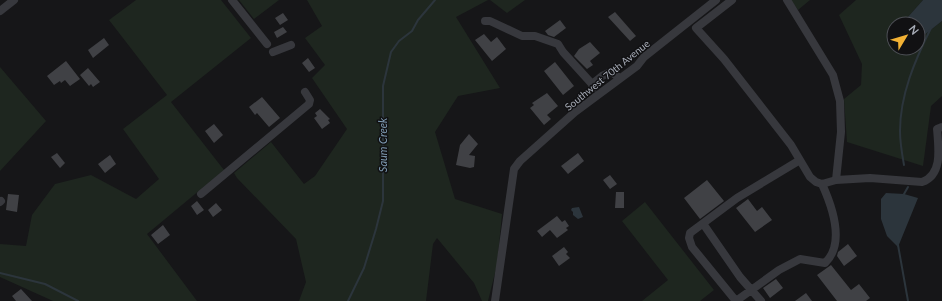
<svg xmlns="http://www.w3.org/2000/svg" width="942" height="301" font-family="Lato,sans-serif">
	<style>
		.green { fill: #1e261f }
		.water { fill: #2c353c }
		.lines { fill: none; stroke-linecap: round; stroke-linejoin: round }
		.stream { stroke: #2c353c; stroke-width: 2 }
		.building { fill: #404145 }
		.minor { stroke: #37383d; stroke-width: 8 }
		.labels { text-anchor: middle; stroke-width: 3; stroke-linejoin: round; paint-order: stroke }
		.street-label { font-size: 10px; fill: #a8adb8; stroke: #111113 }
		.water-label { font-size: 11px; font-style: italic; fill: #7f9bb3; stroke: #111113 }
	</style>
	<rect width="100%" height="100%" fill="#161618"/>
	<!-- green -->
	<path class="green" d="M136,0H221L251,38L171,102L224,170L147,234L197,301H53L0,277V244L26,246L32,215L55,184L91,175L136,199L159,179L123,129L167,95L109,20Z
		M239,0H279L254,19Z
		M307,0H488L456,17L500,88L458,96L435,132L455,199L502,214L497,265L488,301H482L474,283L437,238L433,244L426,301H299L306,282L296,239L237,178L234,173L271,142L304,184L315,176L347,129L312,78L325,65L305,38L322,26Z
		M490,0H525L507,13Z
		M791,0H810L798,10Z
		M856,0H923L907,18V24H894V48H918V36H923L942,21V96L931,106L923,166L847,142L844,99L861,85L862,64L839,15Z
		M0,67L46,121L0,171Z
		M645,202L714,290L700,301H642L668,280L622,221Z"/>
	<!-- water -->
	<path class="water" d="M923,0H942V21L923,36H918V24H907V18Z
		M886,193L904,194L918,198L898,247L887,236L881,219V199Z
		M579,207L583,217L578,219L573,215V212L571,210L572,208Z"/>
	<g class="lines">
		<!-- stream -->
		<path class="stream" d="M904,165C902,154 900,143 900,131C900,95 915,60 931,28
			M904,194L908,187
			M898,245L908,301
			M0,273L45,284L78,301
			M348,301L364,268L376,229L383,201V86L391,52L399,41L412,31L418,20L435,0"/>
	</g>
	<!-- building -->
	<path class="building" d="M615,12L636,36L630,41L608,17Z
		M283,13L288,20L280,25L275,18Z
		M560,20L566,28L554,37L548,35L545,31Z
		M283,27L287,32L277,38L274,32Z
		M484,34L491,42L497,37L506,49L492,61L475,40Z
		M104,38L109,45L93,58L88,50Z
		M590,42L600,53L590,61L593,65L587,69L574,56L579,49Z
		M308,58L315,68L309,72L302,63Z
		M66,61L80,79L70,86L65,80L61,83L60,81L54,85L47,76Z
		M555,62L574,86L563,95L544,71Z
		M88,68L100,82L93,87L91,84L89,86L80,75Z
		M547,93L558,106L547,115L551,119L544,125L530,108L534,105L532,103Z
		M262,97L280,118L269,127L257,113L255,115L249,107Z
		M320,109L330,119L328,120L330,123L322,129L314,118L317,116L315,113Z
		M214,124L223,135L214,143L205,131Z
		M469,134L478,144L469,155L475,156L474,167L470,168L456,165L460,145Z
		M57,153L65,163L60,168L51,157Z
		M578,153L584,161L568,174L561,166Z
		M110,155L116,164L105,173L98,164Z
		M610,175L617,184L610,189L603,180Z
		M707,180L724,201L700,219L684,198Z
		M616,192H624V208H615Z
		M8,194L19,195L17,212L6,210Z
		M748,199L757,211L762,207L772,220L755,232L736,208Z
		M197,201L204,210L197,215L191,206Z
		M216,203L222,210L213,217L208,210Z
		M557,216L562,222L565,220L569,226L566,228L568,230L557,238L550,230L542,237L537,231Z
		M163,225L170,235L158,244L151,235Z
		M848,244L857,256L844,266L837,256L838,252Z
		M564,247L568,252L566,254L570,258L559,266L552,256Z
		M831,265L851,290L859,284L870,298L866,301H837L817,275Z
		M776,279L783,288L770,298L763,288Z
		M21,289L32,301H16L12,296Z
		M806,293L812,301H795Z"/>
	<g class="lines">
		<!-- minor -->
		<path class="minor" d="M232,0L267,44
			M732,0L696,28L724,59L791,145L810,177L816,182L822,184L836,180L870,178L922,182C942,175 939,151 937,129L942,127
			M787,0L833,75L840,101L841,132L836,180
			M0,11L14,0
			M485,21H490L522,36H535L558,44L563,52L592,84
			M273,52L291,45
			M593,88L592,84L602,76L611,72L620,78
			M201,194L309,104L310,100L305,92
			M0,202L1,201
			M704,225L740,277L761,301
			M495,301L514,169L520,161L575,112L637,66L644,57L716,0
			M736,301L692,247L689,238L690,233L737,198L800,160
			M736,301L779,270L800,259L825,263C846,243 832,206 822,184"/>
	</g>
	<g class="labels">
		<!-- street labels -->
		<g class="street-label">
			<text transform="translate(607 75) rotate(-39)" y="4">Southwest 70th Avenue</text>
		</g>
		<!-- water labels -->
		<g class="water-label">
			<text transform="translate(383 145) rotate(-90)" y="4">Saum Creek</text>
		</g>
	</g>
	<!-- north arrow -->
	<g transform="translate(906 36) rotate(52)"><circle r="19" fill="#111113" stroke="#4d4f55"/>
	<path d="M0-3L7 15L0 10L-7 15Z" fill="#f2b134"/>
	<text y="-6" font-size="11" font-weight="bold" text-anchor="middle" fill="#a8adb8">N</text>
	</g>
</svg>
